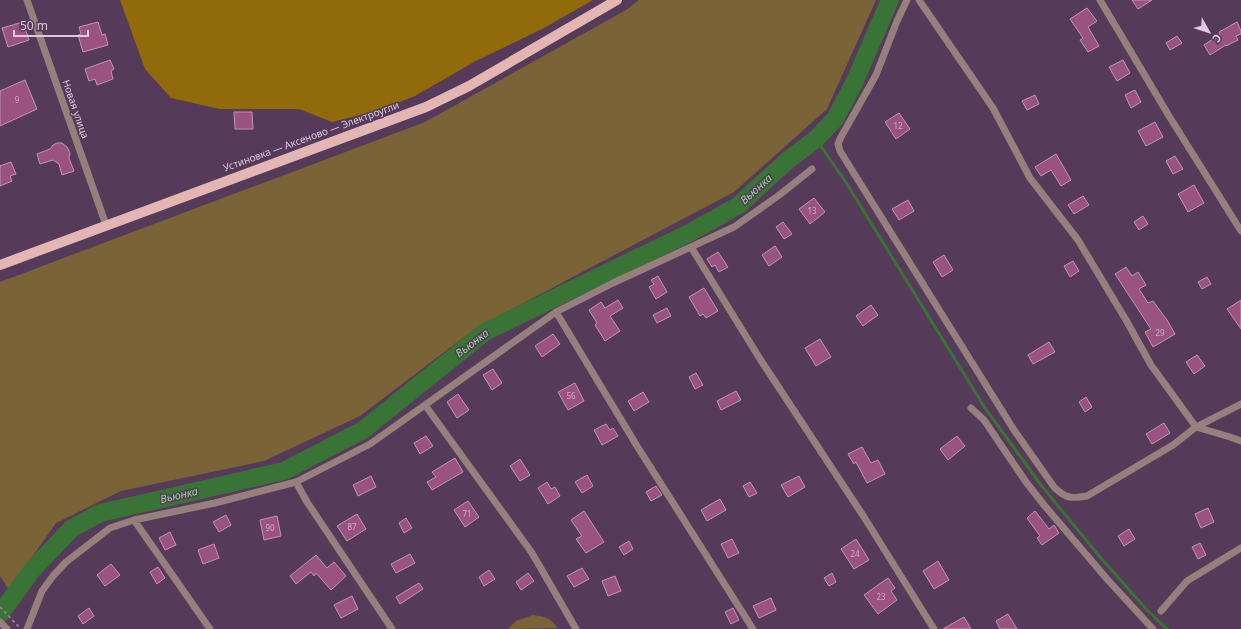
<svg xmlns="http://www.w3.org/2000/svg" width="1241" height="629" font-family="'Noto Sans',sans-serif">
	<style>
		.green { fill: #7a6336 }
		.forest { fill: #916a0a }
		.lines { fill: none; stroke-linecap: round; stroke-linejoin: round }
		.stream { stroke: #3a7336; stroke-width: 3 }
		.river { stroke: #3a7336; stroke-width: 18 }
		.building { fill: #9a5380; stroke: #c296b0 }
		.path { stroke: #947d97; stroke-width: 2; stroke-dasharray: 3 3; stroke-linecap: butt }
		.minor { stroke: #967f7d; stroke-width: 7 }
		.major { stroke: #e4b6b3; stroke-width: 10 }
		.labels { text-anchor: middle; stroke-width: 3; stroke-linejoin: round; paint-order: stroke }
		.number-label { font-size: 8px; fill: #ccadc6 }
		.street-label { font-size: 10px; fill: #dccbde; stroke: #563a5a }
		.water-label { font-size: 11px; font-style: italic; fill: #8fde89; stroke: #563a5a }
	</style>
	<rect width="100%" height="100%" fill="#563a5a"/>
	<!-- green -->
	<path class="green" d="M639,0H876L827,109L734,192L476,328L360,416L264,461L121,491L56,523L9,590L0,576V282L425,122L626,10Z
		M533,615C545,617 551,617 557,628L508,629L516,621Z"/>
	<!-- forest -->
	<path class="forest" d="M120,0H593L544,28L474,62L415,96L376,111L332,122L299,109H220L171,98L145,69Z"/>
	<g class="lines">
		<!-- stream -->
		<path class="stream" d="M816,139L847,184L985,408L1041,485L1100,557L1148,611L1167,629"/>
		<!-- river -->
		<path class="river" d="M0,614L33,569L71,529L100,513L284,471L363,430L485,332L691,232L739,205L788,160L816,139L835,119L854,83L890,0"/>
	</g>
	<!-- building -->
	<path class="building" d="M1132,0H1152L1138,9Z
		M1087,8L1097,21L1088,27L1099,46L1088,52L1080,40L1083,38L1070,19Z
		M23,22L29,40L8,47L2,28Z
		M98,22L102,35L105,34L108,45L83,52L78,35L81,34L79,27Z
		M1237,22L1241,31V34L1236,36L1238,40L1226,46V45L1210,55L1204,45L1220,34L1219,32Z
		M1177,36L1182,43L1170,50L1166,43Z
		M110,60L114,69L111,71L113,79L97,85L95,79L89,81L85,69Z
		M1123,60L1130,73L1117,81L1109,67Z
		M25,80L37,109L0,126V91Z
		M1135,90L1141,102L1131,108L1125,95Z
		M1035,95L1039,104L1027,110L1022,101Z
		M234,112H252L253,129H235Z
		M899,113L910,129L896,139L885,122Z
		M1155,122L1163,137L1146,146L1138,131Z
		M57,143H62L67,147L70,153L69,158L74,171L62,175L59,164L53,160L40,164L37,154L50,149L53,145Z
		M1056,154L1071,180L1061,186L1051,170L1041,176L1035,167Z
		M1175,156L1183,169L1173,174L1166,161Z
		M11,162L16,174L10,176L12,181L0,186V166Z
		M1194,185L1204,203L1188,212L1178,194Z
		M1083,196L1089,205L1074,214L1068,205Z
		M814,198L825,212L810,224L799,209Z
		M908,200L914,211L899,220L892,209Z
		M1143,216L1148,224L1139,230L1134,222Z
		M783,222L792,234L784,239L776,227Z
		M775,246L782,257L769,266L762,255Z
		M718,252L728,267L719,272L715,265L712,267L707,259Z
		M944,255L953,270L942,277L933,262Z
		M1073,261L1079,271L1070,277L1064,266Z
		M1126,267L1132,276L1138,272L1146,285L1139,289L1148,303L1153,301L1167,320L1175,334L1153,347L1145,332L1151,329L1115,274Z
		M658,276L667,292L656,299L649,287L654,284L651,280Z
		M1207,277L1211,284L1202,289L1198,282Z
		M704,288L718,311L706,318L703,314L700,316L689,297Z
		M618,300L623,308L610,316L620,331L605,341L595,325L597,323L589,310L601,302L605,308Z
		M1241,300V329L1227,309Z
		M871,305L878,315L863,326L856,316Z
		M667,308L671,316L657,323L653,315Z
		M553,334L560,344L542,357L535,346Z
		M820,339L831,357L816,366L805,348Z
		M1049,342L1055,352L1033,364L1028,355Z
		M1197,355L1205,366L1194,374L1186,362Z
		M493,369L502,383L492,390L483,375Z
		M696,373L703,385L695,389L689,377Z
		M575,383L584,401L568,410L558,392Z
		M736,391L741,400L721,410L717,401Z
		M643,392L649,402L634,411L628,401Z
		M458,394L469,410L457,418L447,402Z
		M1086,397L1092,407L1085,412L1079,402Z
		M1164,423L1170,433L1152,444L1146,434Z
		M606,424L610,430L613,428L618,436L602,445L594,430Z
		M426,436L433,446L420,454L414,443Z
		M957,436L965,446L948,460L940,449Z
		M862,447L871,463L878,460L885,474L867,483L856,462L854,464L848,454Z
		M455,458L463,472L432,490L427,482L436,477L432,472Z
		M520,459L530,475L520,481L510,466Z
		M587,475L593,486L582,493L575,482Z
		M371,476L376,487L358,496L353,485Z
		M799,476L805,487L788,497L781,485Z
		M547,482L551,489L555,487L560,496L548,504L538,488Z
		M750,482L757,493L749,497L743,486Z
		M656,486L662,495L651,501L646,492Z
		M720,499L726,510L707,521L701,510Z
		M468,501L479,517L465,527L454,510Z
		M1208,508L1214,522L1201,528L1195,514Z
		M584,511L604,542L586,553L576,539L582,536L571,520Z
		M1035,511L1049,529L1054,525L1059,533L1042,545L1037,538L1040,536L1027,518Z
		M357,514L366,529L347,541L337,526Z
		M226,515L231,525L219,532L213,522Z
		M277,516L281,536L264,540L260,520Z
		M406,518L412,528L404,533L399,523Z
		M1129,529L1135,539L1124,546L1118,536Z
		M170,532L176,545L165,550L159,538Z
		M732,539L739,553L728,558L721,544Z
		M856,539L869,560L854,569L841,549Z
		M629,541L633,549L624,555L619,547Z
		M1200,543L1206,555L1198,559L1192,547Z
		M214,544L219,558L203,564L198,550Z
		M410,554L415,563L396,573L391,564Z
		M316,555L327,568L334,562L346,576L331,590L316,573L314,576L311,572L296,584L290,576Z
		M938,561L949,580L934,589L923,571Z
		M111,564L120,575L105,586L97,575Z
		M158,567L165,578L157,584L150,572Z
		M582,568L589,579L574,587L567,576Z
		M489,570L495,579L484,586L479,577Z
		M528,573L534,581L521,590L516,582Z
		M832,573L836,582L829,586L824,578Z
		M615,576L621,591L608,596L602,581Z
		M888,578L895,588L891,591L897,600L878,614L864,595Z
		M419,583L423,589L400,604L396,597Z
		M352,596L358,609L341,618L334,605Z
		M771,598L776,610L759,618L753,606Z
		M89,608L94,616L83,624L78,616Z
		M733,608L739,620L731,624L725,612Z
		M1008,614L1017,629H1000L996,621Z
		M964,617L971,629H943Z"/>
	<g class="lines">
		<!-- path -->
		<path class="path" d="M0,607L20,628"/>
		<!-- minor -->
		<path class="minor" d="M27,0L106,225
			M907,0L897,21L876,75L841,137L838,144L840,151L1014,430L1054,487C1065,498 1071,499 1087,496L1173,445L1196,427L1241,404
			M919,0L993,108L1030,178L1078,240L1126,320L1151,365L1196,427L1230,437L1241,441
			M1100,0L1169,116L1241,231
			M691,247L760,359L864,517L934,629
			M556,312L637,446L753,629
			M425,405L532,553L576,629
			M971,408L984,420L1026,482L1044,505L1107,579L1153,629
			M296,482L307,502L392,629
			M134,520L210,629
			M1161,611L1187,581L1241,548
			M0,622L7,629
			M27,629L42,591L53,576L66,562L110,528L134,520L215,503L296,482L370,444L556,312L613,283L734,227L778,196L812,169"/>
		<!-- major -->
		<path class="major" d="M0,265L426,107L469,86L617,0"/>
	</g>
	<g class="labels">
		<!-- number labels -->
		<g class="number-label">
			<text x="17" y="103">9</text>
			<text x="898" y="129">12</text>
			<text x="812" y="214">13</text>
			<text x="1160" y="336">29</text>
			<text x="571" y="399">56</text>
			<text x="467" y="517">71</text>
			<text x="352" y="530">87</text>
			<text x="270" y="531">90</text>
			<text x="855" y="557">24</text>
			<text x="881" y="600">23</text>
		</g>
		<!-- street labels -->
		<g class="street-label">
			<text transform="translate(76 109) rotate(71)" y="4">Новая улица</text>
			<text transform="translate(311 136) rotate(-20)" y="4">Устиновка — Аксеново — Электроугли</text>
		</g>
		<!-- water labels -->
		<g class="water-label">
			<text transform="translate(756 189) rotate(-42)" y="4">Вьюнка</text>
			<text transform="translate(472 343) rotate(-37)" y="4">Вьюнка</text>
			<text transform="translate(179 495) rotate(-13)" y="4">Вьюнка</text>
		</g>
	</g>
	<!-- north arrow -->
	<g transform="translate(1209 32) rotate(129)" stroke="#563a5a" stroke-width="3" paint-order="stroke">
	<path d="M0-3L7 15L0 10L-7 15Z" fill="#dccbde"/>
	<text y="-6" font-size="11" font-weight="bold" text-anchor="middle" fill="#dccbde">С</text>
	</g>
	<!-- scale -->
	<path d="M14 30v6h74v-6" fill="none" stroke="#dccbde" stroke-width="2"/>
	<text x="20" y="30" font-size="12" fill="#dccbde" stroke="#563a5a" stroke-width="3" paint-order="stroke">50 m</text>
</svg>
